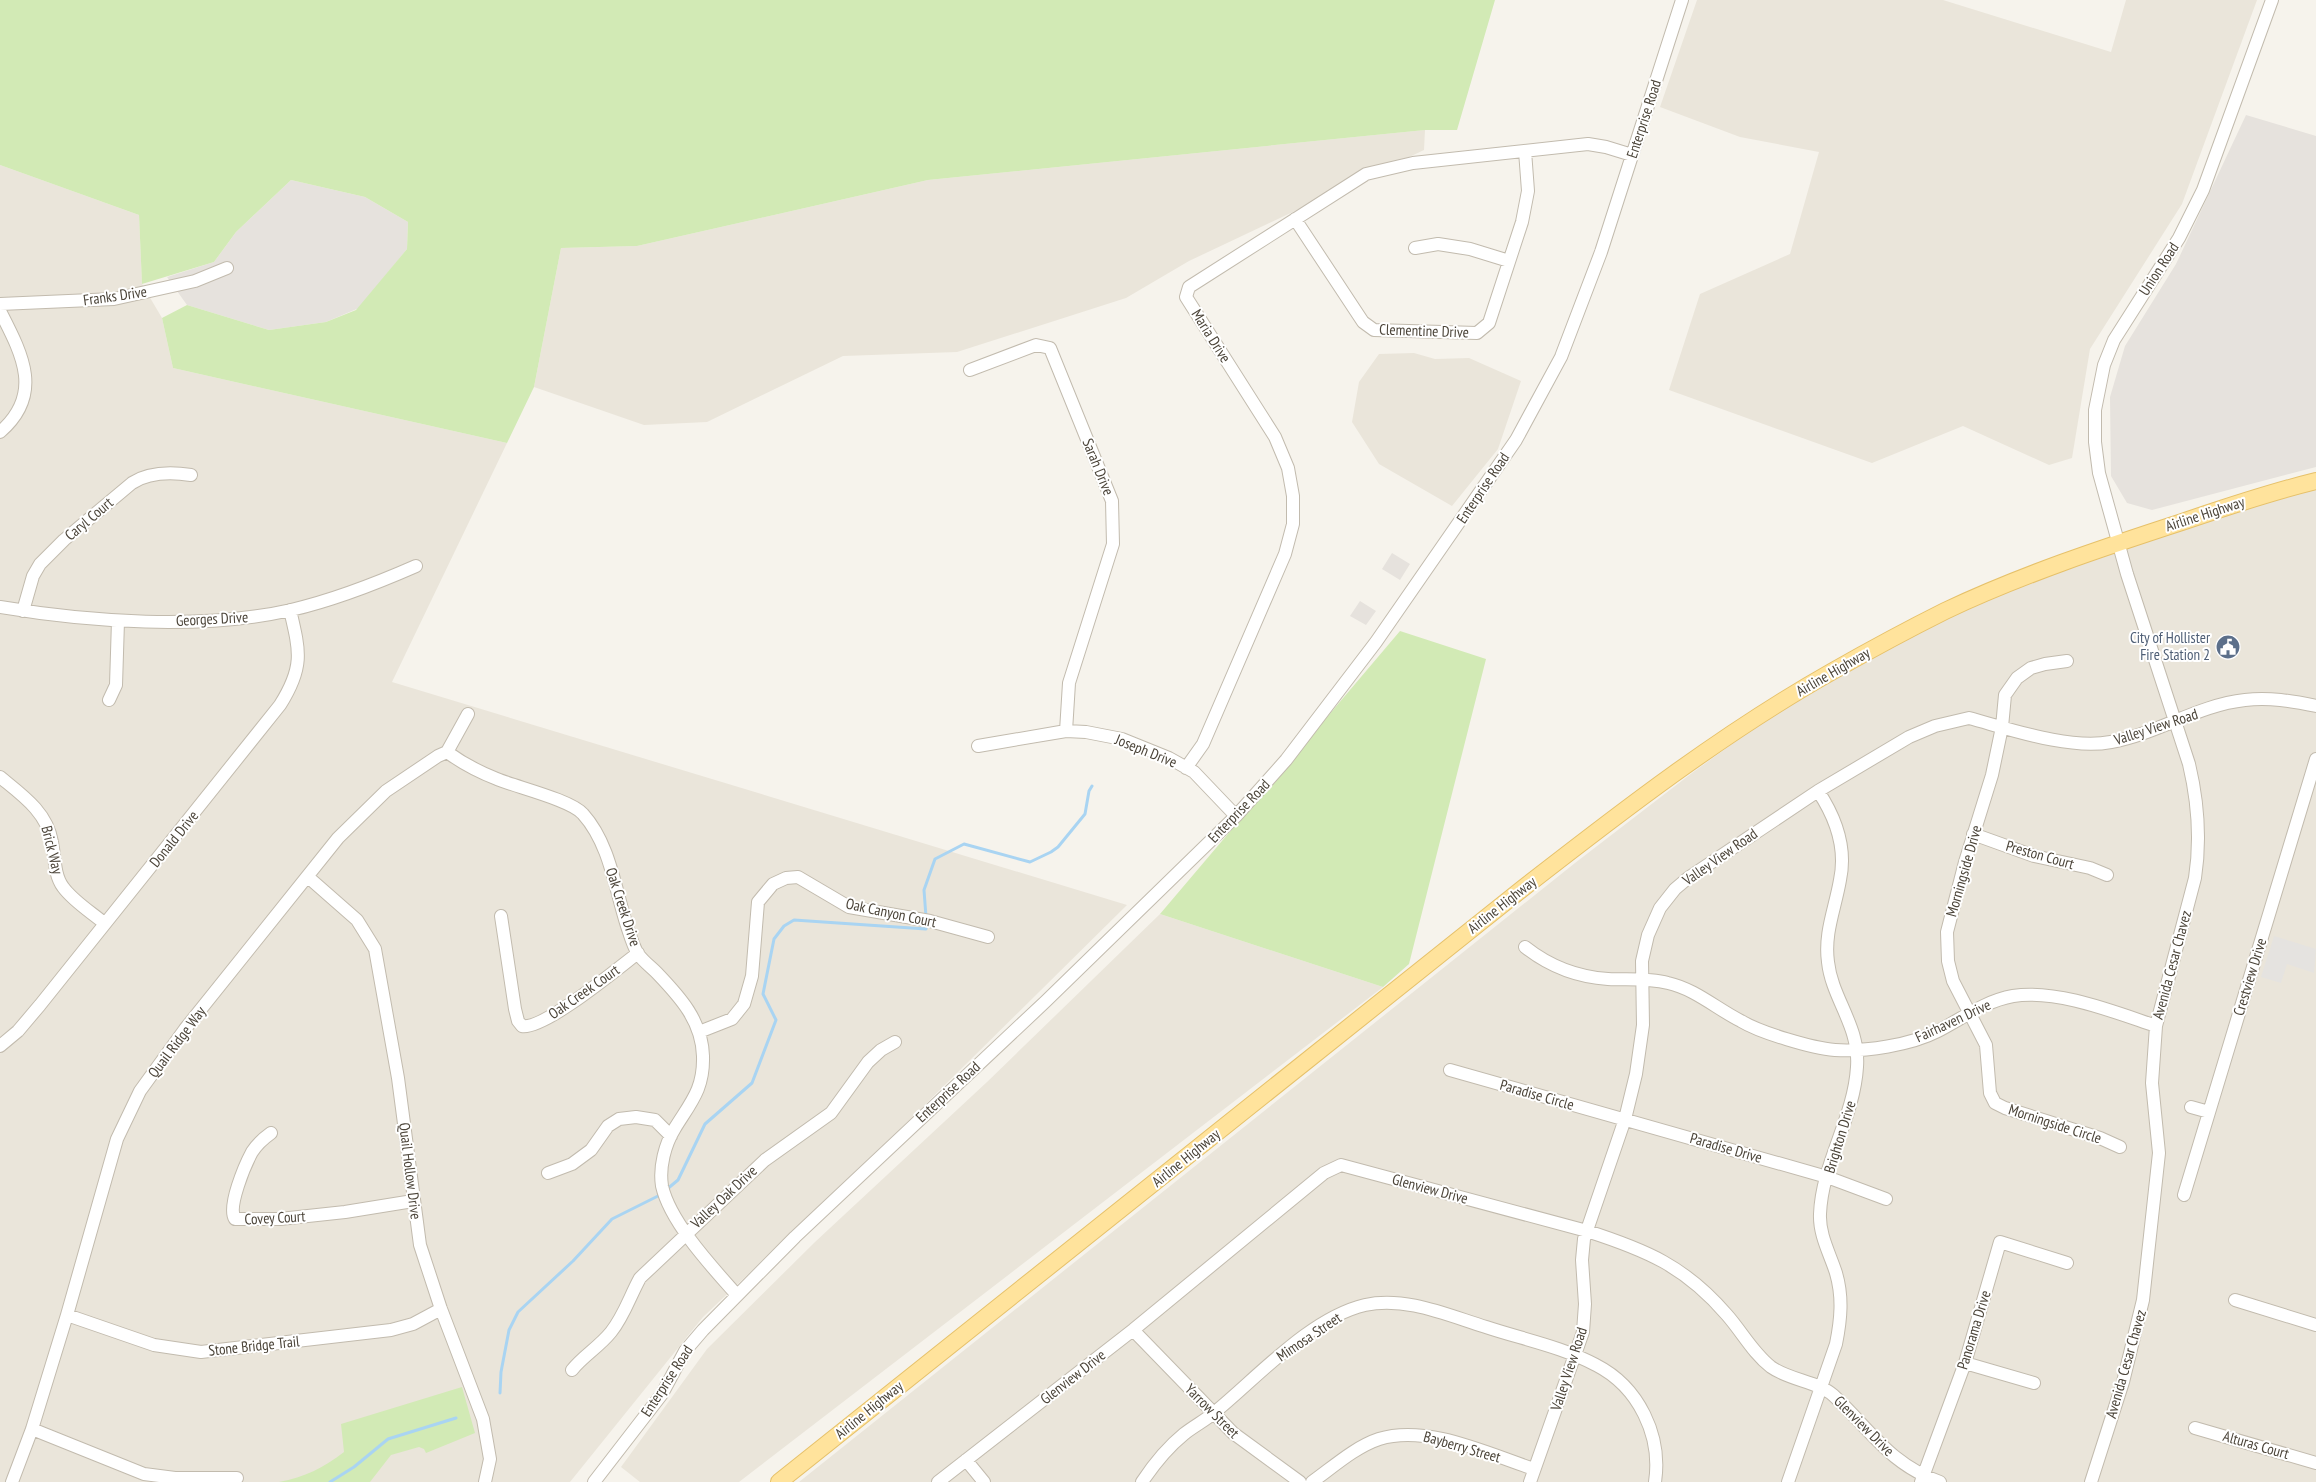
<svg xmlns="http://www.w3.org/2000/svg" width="2316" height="1482" font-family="'PT Sans Narrow',sans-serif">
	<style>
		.residential { fill: #eae5da }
		.industrial { fill: #e6e2dd }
		.green { fill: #d2eab5 }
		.parking { fill: #e5e3e0 }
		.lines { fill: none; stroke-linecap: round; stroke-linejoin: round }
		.stream { stroke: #a9d4f2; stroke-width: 3 }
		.minor-casing { stroke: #c2bbae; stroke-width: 14 }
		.major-casing { stroke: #e6c16a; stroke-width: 18 }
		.minor { stroke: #fff; stroke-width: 12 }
		.major { stroke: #ffe39c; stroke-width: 16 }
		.labels { text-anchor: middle; stroke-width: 4; stroke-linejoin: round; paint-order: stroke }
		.street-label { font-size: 15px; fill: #4b4439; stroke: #fff }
		.service-label { font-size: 15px; fill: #4e5e75; stroke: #fff; text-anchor: end }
	</style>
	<rect width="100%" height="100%" fill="#f6f3ec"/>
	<!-- residential -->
	<path class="residential" d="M1697,0H1943L2111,52L2126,0H2257L2182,204L2090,349L2072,458L2049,465L1963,426L1872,463L1669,390L1700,294L1790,254L1819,152L1740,137L1660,107Z
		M1425,130L1424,150L1189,261L1126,298L957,352L843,356L707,422L644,425L534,387L561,248L637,246L928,180Z
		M0,165L139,215L142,284L162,318L173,368L507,443L392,682L1127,905L876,1153L703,1317L570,1482H0Z
		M1414,353L1435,359L1469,358L1521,381L1498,449L1452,506L1379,464L1352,422L1359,382L1379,354Z
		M2316,482V1482H799L1575,863L1692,773L1815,684L2022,581Z
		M1160,914L1383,987L739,1482H640L621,1467L707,1349L815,1242L987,1082Z"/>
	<!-- industrial -->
	<path class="industrial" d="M2246,115L2316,136V467L2152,510L2127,503L2111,476L2110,397L2125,346L2176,264Z
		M291,180L365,197L408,222L407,249L359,308L326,322L269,330L187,305L167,277L214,262L236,232Z
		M1392,553L1410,564L1400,580L1382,569Z
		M1360,601L1376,611L1366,625L1350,616Z"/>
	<!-- green -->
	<path class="green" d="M0,0H1495L1457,130H1425L928,180L637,246L561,248L534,387L507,443L173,368L162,318L187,305L269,330L326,322L356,310L407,249L408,222L365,197L291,180L236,232L214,262L142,284L139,215L0,165Z
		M1400,631L1486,659L1409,964L1383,987L1160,914Z
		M462,1387L475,1433L426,1453L424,1449L419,1447L391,1455L370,1482H279C305,1477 323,1468 344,1452L341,1424Z"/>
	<!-- parking -->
	<path class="parking" d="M2274,936L2316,949L2314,973L2287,964L2281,983L2261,977Z"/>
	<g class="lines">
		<!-- stream -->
		<path class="stream" d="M926,917L924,890L935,859L964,844L1030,862L1051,852L1058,847L1085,814L1089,791L1092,786
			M666,1190L678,1180L705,1124L752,1083L776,1020L763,994L774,939L784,926L794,920L926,929V923
			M500,1393L501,1372L509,1330L518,1312L573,1261L612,1219L662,1194
			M330,1482L354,1467L388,1439L456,1418"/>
		<defs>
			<path id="minor" d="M1295,219L1363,322L1374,330L1477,333L1489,323L1522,222L1528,191L1525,151
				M1415,248L1438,244L1470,249L1509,261
				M0,304L114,299L195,281L227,268
				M0,311C22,354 44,394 0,432
				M970,370L1036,345L1050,348L1112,501L1113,544L1069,683L1066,731
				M0,607C88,622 203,630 291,610C334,600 375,584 416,566
				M23,611L33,576L40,564L64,540L132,483C149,472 171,472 191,475
				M2067,661L2045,664L2031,668L2017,678L2005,695L2002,727L1992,775L1965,862L1947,932L1948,961L1953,981L1986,1045L1990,1093L1995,1103L2005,1108L2100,1138L2120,1147
				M109,700L116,685L118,621
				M978,746L1066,731L1086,732L1122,739L1169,758L1194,772L1236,816
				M447,752L468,714
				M1186,768L1203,744L1285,554L1293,524V496L1288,468L1275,437L1186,297L1189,287L1366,174L1413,163L1588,144L1606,147L1632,155
				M0,777C22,795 47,812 52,842C55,857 54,875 63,887C73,901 91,912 104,923
				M1973,834L2034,856L2090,868L2107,875
				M308,877L357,920L375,949L398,1078L420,1245L441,1309L483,1419L490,1459L485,1482
				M501,916L515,1009L518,1021L522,1026C544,1030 617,969 638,953
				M1525,947C1549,966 1576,977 1608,979C1628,980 1648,978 1668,983C1695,989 1717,1009 1741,1021C1761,1033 1812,1048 1835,1050C1865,1052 1911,1045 1938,1031C1963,1018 1985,1001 2013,996C2057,989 2114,1012 2156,1026
				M699,1032L732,1019L744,1004L752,976L758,902L773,884L786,878L798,877L849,907L930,921L988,937
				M0,1046L18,1031L40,1005L280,705C304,667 300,652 290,610
				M1450,1070L1827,1177L1886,1199
				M2191,1107L2209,1112
				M271,1133C264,1138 257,1144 252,1152C245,1165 227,1207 235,1219H280L345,1212L413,1201
				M548,1173L572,1164L591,1150L608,1126L619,1119L636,1117L655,1120L671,1136
				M2184,1195L2316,759
				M2235,1300L2316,1325
				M67,1315L154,1345L201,1352L391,1330L413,1324L441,1309
				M1133,1330L1233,1433L1300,1482
				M1965,1363L2034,1383
				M572,1370C583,1356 599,1347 611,1332C624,1316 630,1296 640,1278L765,1160L831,1113L868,1062L881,1050L895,1042
				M2195,1428L2316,1463
				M32,1429L144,1474L175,1478H237
				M966,1460L984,1482
				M12,1482L32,1429L67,1315L117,1139L140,1091L185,1029L338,838L386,791L438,756L447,752C462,763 479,772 497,779C516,787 571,800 583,814C610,844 615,889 627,926C630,935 633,946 638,954C643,961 651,967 657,973C680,997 702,1021 703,1056C704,1089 691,1102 675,1128C665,1144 659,1167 662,1186C670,1222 712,1267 736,1294
				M594,1482L662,1394L685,1351L703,1330L795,1237L1046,1001L1236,816L1286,760L1376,642L1516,440L1561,357L1601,252L1682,0
				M938,1482L1133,1330L1324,1173L1341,1165L1587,1231C1646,1250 1685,1266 1727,1315C1742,1332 1753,1353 1771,1367C1789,1380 1819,1382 1833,1395C1870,1429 1889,1464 1940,1482
				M1142,1482C1154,1464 1168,1447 1184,1434C1194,1426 1206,1420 1215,1412C1258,1377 1310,1318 1365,1305C1405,1296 1447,1315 1486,1327C1522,1339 1563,1347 1596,1365C1639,1387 1662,1436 1655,1482
				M1312,1482C1333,1467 1355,1447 1379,1439C1427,1424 1488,1454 1534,1469
				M1530,1482L1583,1332L1585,1304L1582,1260L1584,1239L1625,1119L1636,1074L1643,1025L1642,961L1648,935L1660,908L1675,889L1688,878L1818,791L1909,737L1935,726L1969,718C2010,729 2069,750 2111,742C2157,734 2198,705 2245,700C2269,697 2292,701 2316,706
				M1788,1482L1836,1344C1841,1319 1843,1297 1836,1273C1830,1254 1819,1235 1820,1214C1822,1163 1854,1118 1857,1067C1860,1026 1832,999 1828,962C1824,933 1835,909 1840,880C1847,847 1836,818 1818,791
				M1921,1482L1965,1363L2000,1242L2067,1263
				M2091,1482L2123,1382L2143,1300L2159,1153L2152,1083L2156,1026L2195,878C2201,839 2198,802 2189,764L2127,574L2099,473L2095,442V410L2104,365L2114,340L2179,238L2203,190L2272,0"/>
			<path id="major" d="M779,1482L1522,889C1622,811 1723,733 1833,671C1870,650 1907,630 1945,611C2021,575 2102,548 2182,522C2226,507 2271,492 2316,481"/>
		</defs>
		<!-- minor casing -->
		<use href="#minor" class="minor-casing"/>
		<!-- major casing -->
		<use href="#major" class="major-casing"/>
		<!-- minor -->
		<use href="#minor" class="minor"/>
		<!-- major -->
		<use href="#major" class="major"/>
	</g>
	<!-- icons -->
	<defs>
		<symbol id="civic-disc" viewBox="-11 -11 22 22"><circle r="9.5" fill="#5c6f8a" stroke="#fff"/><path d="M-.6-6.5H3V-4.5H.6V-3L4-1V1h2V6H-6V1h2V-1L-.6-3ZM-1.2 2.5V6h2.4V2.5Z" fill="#fff"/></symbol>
	</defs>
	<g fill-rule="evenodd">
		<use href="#civic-disc" x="2214" y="633" width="28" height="28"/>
	</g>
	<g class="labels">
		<!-- street labels -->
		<g class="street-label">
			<text transform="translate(1644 119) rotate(-72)" y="5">Enterprise Road</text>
			<text transform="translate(2159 269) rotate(-57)" y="5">Union Road</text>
			<text transform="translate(115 296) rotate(-8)" y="5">Franks Drive</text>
			<text transform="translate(1424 331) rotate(2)" y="5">Clementine Drive</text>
			<text transform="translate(1211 336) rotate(58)" y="5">Maria Drive</text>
			<text transform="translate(1098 467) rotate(68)" y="5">Sarah Drive</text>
			<text transform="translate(1483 488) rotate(-56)" y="5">Enterprise Road</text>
			<text transform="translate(2205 514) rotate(-18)" y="5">Airline Highway</text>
			<text transform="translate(89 519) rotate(-40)" y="5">Caryl Court</text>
			<text transform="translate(212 619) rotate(-3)" y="5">Georges Drive</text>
			<text transform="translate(1833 672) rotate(-30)" y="5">Airline Highway</text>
			<text transform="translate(2156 727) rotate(-18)" y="5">Valley View Road</text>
			<text transform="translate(1146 751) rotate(22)" y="5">Joseph Drive</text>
			<text transform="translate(1239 811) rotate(-46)" y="5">Enterprise Road</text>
			<text transform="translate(174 839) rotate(-51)" y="5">Donald Drive</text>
			<text transform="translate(52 850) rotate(76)" y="5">Brick Way</text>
			<text transform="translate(2040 855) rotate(16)" y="5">Preston Court</text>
			<text transform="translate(1720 857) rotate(-35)" y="5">Valley View Road</text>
			<text transform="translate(1964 871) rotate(-74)" y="5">Morningside Drive</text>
			<text transform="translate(1502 905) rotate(-38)" y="5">Airline Highway</text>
			<text transform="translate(623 907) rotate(72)" y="5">Oak Creek Drive</text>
			<text transform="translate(891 913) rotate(12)" y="5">Oak Canyon Court</text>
			<text transform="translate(2172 965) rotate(-75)" y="5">Avenida Cesar Chavez</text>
			<text transform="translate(2250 977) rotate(-73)" y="5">Crestview Drive</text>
			<text transform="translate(584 992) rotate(-35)" y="5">Oak Creek Court</text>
			<text transform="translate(1953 1021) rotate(-25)" y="5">Fairhaven Drive</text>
			<text transform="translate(177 1042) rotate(-53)" y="5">Quail Ridge Way</text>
			<text transform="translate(948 1092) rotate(-43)" y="5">Enterprise Road</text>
			<text transform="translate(1537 1095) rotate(16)" y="5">Paradise Circle</text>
			<text transform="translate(2055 1124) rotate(18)" y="5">Morningside Circle</text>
			<text transform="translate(1840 1137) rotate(-73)" y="5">Brighton Drive</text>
			<text transform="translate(1726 1148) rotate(16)" y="5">Paradise Drive</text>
			<text transform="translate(1186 1158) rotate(-39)" y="5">Airline Highway</text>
			<text transform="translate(410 1171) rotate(83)" y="5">Quail Hollow Drive</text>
			<text transform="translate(1430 1189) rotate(15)" y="5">Glenview Drive</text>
			<text transform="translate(724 1197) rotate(-43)" y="5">Valley Oak Drive</text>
			<text transform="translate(275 1218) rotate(-3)" y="5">Covey Court</text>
			<text transform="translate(1974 1330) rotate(-73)" y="5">Panorama Drive</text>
			<text transform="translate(1309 1337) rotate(-34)" y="5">Mimosa Street</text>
			<text transform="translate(254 1346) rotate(-6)" y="5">Stone Bridge Trail</text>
			<text transform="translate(2126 1364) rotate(-74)" y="5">Avenida Cesar Chavez</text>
			<text transform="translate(1569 1369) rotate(-72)" y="5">Valley View Road</text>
			<text transform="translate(1073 1377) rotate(-38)" y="5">Glenview Drive</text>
			<text transform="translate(667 1381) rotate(-57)" y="5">Enterprise Road</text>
			<text transform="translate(869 1410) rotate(-39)" y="5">Airline Highway</text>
			<text transform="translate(1212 1411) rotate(45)" y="5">Yarrow Street</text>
			<text transform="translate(1864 1426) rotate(45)" y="5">Glenview Drive</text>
			<text transform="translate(2256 1445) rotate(16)" y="5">Alturas Court</text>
			<text transform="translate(1462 1447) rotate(16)" y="5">Bayberry Street</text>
		</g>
		<!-- service labels -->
		<g class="service-label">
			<text x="2210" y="643">City of Hollister<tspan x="2210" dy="17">Fire Station 2</tspan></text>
		</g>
	</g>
</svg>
